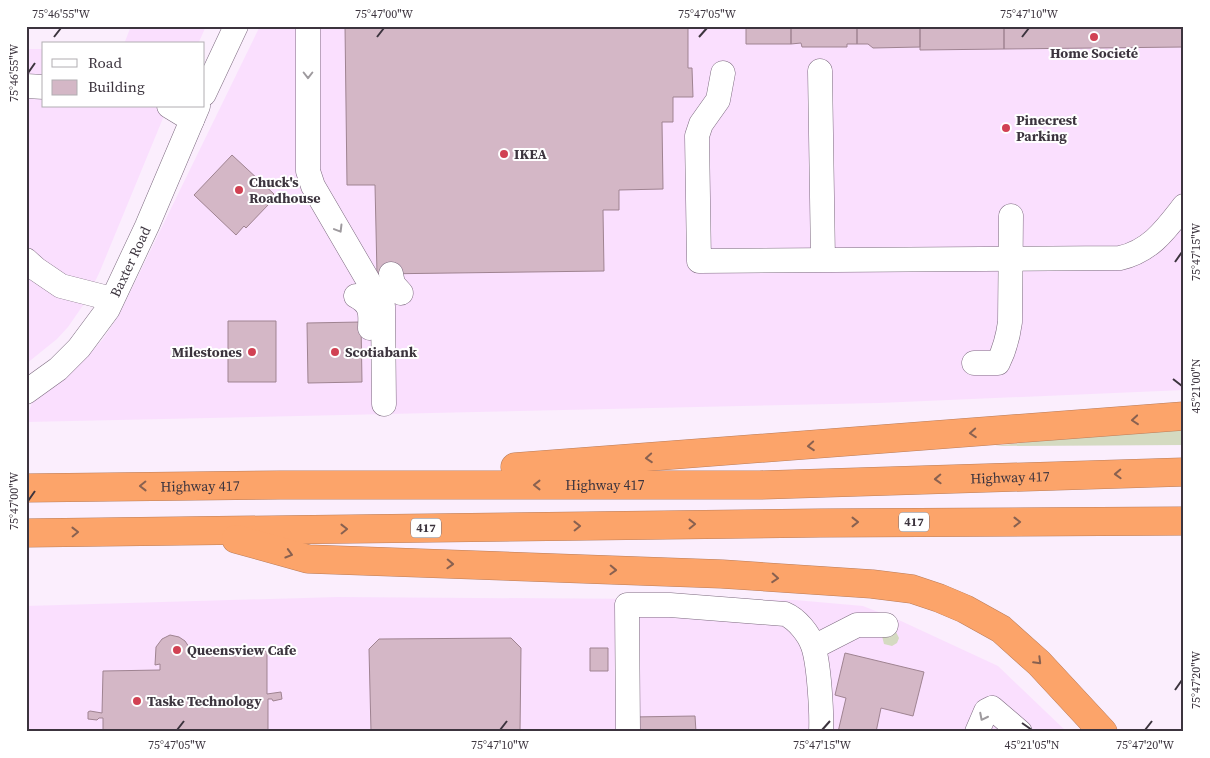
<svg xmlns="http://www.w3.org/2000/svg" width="1210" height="758" font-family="'Source Serif 4',serif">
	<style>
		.built { fill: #fadffe }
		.green { fill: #d4dac1 }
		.building { fill: #d4b7c6; stroke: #9f8391 }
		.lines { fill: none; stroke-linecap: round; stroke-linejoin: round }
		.minor-casing { stroke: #7c6a7f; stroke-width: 25 }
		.highway-casing { stroke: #b97d5b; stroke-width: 29 }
		.minor { stroke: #fff; stroke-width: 24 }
		.highway { stroke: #fca46a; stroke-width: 28 }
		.oneway { stroke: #9e9a9e }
		.oneway2 { stroke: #896150 }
		.ticks { fill: none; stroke: #3c343e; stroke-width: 2 }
		.poi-dot { fill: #d14153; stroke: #fff; stroke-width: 2 }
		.labels { text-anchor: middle; stroke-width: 4; stroke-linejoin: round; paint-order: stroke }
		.shield { fill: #fff; stroke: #767178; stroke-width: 1 }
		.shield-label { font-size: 12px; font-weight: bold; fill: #3c343e }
		.poi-label { font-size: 14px; font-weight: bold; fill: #3c343e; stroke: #fff; text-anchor: start }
		.street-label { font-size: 14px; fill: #3c343e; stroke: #fff }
		.neatline { fill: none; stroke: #3c343e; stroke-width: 2 }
		.ticks-label { font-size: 12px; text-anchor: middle; fill: #3c343e }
	</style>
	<rect width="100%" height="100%" fill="#fbeefd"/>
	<!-- built -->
	<path class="built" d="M131,26H206L198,44H124Z
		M260,26H1184V390L879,403L26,422L32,402L50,390L86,358L103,339L119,315Z
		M26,49H44V106H168L100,271L86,301L68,327L57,339L26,364Z
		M337,597L795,600L863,606L901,621L998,666L1067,732H26V606Z"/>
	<!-- green -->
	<path class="green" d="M1184,426V445L994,446L1120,431Z
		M895,630L899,638L897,643L892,646L884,644L882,636Z"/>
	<!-- building -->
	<path class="building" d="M345,26H688V68H692L693,97H673V122H662L663,189L619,190V210H603L604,271L377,274L375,185H347Z
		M746,26H791V44H746Z
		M791,26H857V44H847V47H802L801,43L791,44Z
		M857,26H920V47L873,48L868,44H857Z
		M920,26H1004V49L920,50Z
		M1004,26H1184V47L1004,49Z
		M232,155L274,194L265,203L268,205L246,228L244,226L236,235L194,195Z
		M228,321H276V382H228Z
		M361,322L362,382L308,383L307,323Z
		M170,635L179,637L185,641L189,647L190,657H194L195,653L197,652L266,651L267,654V694L281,692L282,699L273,701L272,699H268V732H103V718H99L97,720L88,719V712L90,711L102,713L103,671L160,670V664L155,665L156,647L162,639Z
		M511,638L521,648L520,732H371L369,649L379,639Z
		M590,648H608V671H590Z
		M845,653L924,672L913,716L881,708L876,732H838L846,698L835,695Z
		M695,716L696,732H631V717Z"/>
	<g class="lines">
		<defs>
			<g id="minor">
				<path d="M308,26V171L313,186L383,306L384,404"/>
				<path d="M820,71L823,259"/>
				<path d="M723,73L718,100L701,124L697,136L699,261L1120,258C1151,251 1166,229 1184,206"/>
				<path d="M26,86L44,87"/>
				<path d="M204,94L236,26"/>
				<path d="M169,106L192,120"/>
				<path d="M26,260L36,269L61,286L112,299"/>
				<path d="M391,274L393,284L401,293"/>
				<path d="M356,296C371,304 371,312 370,328"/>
				<path d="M974,363H998C1005,349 1008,337 1010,322L1011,216"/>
				<path id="s1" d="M26,392L58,369L79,348L108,309L147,226L198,106"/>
				<path d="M814,647L857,625H886"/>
				<path d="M628,732L627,605H670L785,614C797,619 809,634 813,646C819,663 822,713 821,732"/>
				<path d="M977,732L986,711L992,708L1020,732"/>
			</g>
			<g id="highway">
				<path d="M515,467L1184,416"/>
				<path id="s2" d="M26,488L280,485H760L1184,472"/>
				<path d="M26,533L820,523L1184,521"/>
				<path d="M236,539L308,559L722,574L872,584L912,589L939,598L965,609L1001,629L1039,663L1103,732"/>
			</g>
		</defs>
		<!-- minor casing -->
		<use href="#minor" class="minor-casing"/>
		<!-- highway casing -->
		<use href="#highway" class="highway-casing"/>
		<!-- minor -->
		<use href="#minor" class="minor"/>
		<!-- highway -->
		<use href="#highway" class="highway"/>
	</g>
	<!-- one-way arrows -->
	<defs><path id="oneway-chevron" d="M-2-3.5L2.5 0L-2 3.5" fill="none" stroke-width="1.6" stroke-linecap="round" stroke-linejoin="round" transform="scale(1.25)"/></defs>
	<g class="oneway">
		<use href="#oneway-chevron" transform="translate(308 75) rotate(90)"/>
		<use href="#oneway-chevron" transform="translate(339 229) rotate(59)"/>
		<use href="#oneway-chevron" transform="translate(983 717) rotate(117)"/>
	</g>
	<g class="oneway2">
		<use href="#oneway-chevron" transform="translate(1135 420) rotate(175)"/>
		<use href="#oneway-chevron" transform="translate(973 433) rotate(176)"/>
		<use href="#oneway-chevron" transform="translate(811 446) rotate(176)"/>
		<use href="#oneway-chevron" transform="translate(649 458) rotate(176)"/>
		<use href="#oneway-chevron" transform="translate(1118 474) rotate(178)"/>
		<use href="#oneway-chevron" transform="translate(938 479) rotate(178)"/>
		<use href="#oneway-chevron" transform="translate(537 485) rotate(180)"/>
		<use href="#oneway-chevron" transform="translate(143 486) rotate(179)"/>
		<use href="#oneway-chevron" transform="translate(855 522)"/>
		<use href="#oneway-chevron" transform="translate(1017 522)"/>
		<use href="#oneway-chevron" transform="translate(692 524) rotate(-1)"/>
		<use href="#oneway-chevron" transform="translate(577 526) rotate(-1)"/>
		<use href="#oneway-chevron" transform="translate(344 529) rotate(-1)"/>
		<use href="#oneway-chevron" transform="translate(75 532) rotate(-1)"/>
		<use href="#oneway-chevron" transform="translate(289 554) rotate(16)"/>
		<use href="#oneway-chevron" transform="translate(450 564) rotate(2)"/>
		<use href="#oneway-chevron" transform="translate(613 570) rotate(2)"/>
		<use href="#oneway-chevron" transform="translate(775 578) rotate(4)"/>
		<use href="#oneway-chevron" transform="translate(1038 661) rotate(45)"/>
	</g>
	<!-- ticks -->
	<path class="ticks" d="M54,37L61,28M377,37L384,28M699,37L707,28M1022,37L1029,28M28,73L35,63M1175,262L1182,252M1173,379L1182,386M28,501L35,491M1175,690L1182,680M1022,723L1032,730M177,730L184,721M500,730L507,721M822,730L830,721M1145,730L1152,721"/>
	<!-- markers -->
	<g class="poi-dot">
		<circle cx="1094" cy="37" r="5"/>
		<circle cx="1006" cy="128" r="5"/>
		<circle cx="504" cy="154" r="5"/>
		<circle cx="239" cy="190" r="5"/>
		<circle cx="252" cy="352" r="5"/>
		<circle cx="335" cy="352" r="5"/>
		<circle cx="177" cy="650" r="5"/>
		<circle cx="137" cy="701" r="5"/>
	</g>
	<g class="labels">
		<!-- shield labels -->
		<g class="shield">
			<rect x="899" y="512.5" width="30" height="19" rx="4"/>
			<rect x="411" y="518.5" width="30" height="19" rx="4"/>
		</g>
		<g class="shield-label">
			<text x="914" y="526">417</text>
			<text x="426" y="532">417</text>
		</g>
		<!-- poi labels -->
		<g class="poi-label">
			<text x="1094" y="58" text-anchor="middle">Home Societé</text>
			<text x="1016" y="125">Pinecrest<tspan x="1016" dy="16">Parking</tspan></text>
			<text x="514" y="159">IKEA</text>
			<text x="249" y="187">Chuck's<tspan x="249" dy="16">Roadhouse</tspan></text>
			<text x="242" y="357" text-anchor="end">Milestones</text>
			<text x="345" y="357">Scotiabank</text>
			<text x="187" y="655">Queensview Cafe</text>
			<text x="147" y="706">Taske Technology</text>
		</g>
		<!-- street labels -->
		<g class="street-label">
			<text dy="5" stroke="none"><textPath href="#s1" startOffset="170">Baxter Road</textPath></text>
			<text dy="5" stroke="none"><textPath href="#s2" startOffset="984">Highway 417</textPath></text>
			<text dy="5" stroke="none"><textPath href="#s2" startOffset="579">Highway 417</textPath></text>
			<text dy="5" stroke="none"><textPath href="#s2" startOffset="174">Highway 417</textPath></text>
		</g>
	</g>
	<!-- border -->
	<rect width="1210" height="758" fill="none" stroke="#ffffff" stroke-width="55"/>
	<!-- legend -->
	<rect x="42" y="42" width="162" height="65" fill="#ffffff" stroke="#b1aeb2"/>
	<rect x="52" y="59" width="25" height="8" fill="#ffffff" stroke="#b1aeb2"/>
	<text x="88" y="68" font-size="15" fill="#3c343e">Road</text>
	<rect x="52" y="80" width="25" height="15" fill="#d4b7c6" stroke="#b1aeb2"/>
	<text x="88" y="92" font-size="15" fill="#3c343e">Building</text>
	<rect x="28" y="28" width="1154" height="702" class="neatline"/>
	<g class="ticks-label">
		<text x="61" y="18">75°46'55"W</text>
		<text x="384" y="18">75°47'00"W</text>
		<text x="707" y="18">75°47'05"W</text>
		<text x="1029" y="18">75°47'10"W</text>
		<text transform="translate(14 73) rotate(-90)" y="4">75°46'55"W</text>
		<text transform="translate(1196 252) rotate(-90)" y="4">75°47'15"W</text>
		<text transform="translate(1196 386) rotate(-90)" y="4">45°21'00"N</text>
		<text transform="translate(14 501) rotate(-90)" y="4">75°47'00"W</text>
		<text transform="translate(1196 680) rotate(-90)" y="4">75°47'20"W</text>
		<text x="177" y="749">75°47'05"W</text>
		<text x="500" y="749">75°47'10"W</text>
		<text x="822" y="749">75°47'15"W</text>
		<text x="1032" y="749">45°21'05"N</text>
		<text x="1145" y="749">75°47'20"W</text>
	</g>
</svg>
